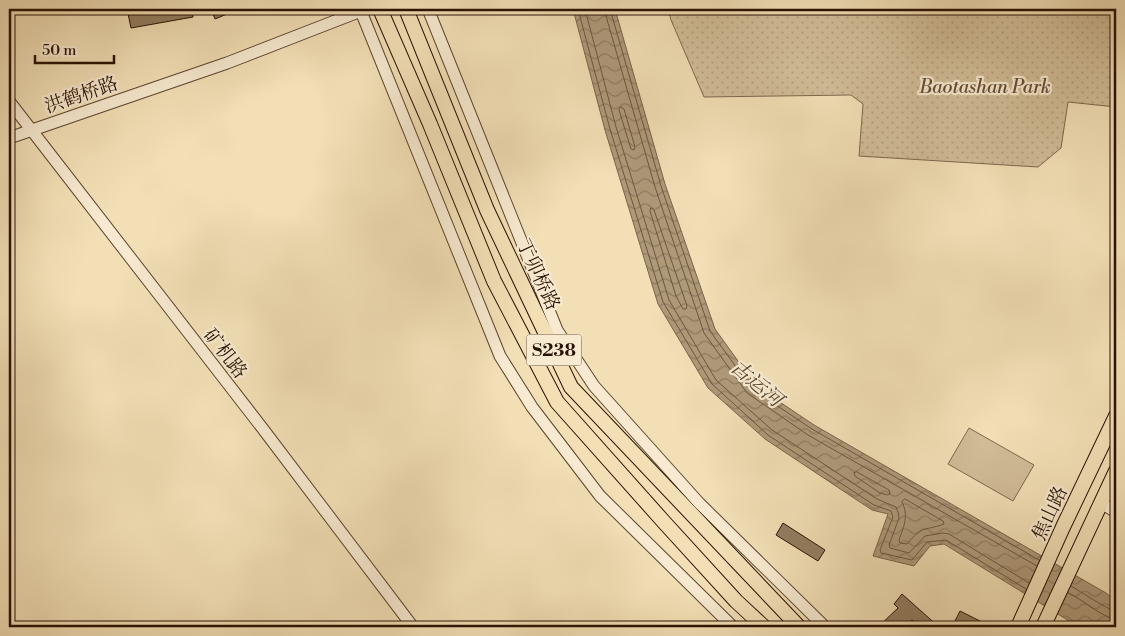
<svg xmlns="http://www.w3.org/2000/svg" width="1125" height="636" font-family="'Libre Bodoni','Noto Serif SC',serif">
	<style>
		.green { fill: #d0bc97; stroke: #7d674c }
		.park { fill: url(#park-dots); stroke: #7d674c }
		.water { fill: url(#water-waves); stroke: #796349 }
		.lines { fill: none; stroke-linecap: round; stroke-linejoin: round }
		.shore { stroke: #6c563e; stroke-width: 1 }
		.building { fill: #927d60; stroke: #2a1202 }
		.minor-casing { stroke: #5c452f; stroke-width: 13 }
		.major-casing { stroke: #2a1202; stroke-width: 16 }
		.minor { stroke: #f7ead0; stroke-width: 11 }
		.major { stroke: #f2dfb6; stroke-width: 14 }
		.labels { text-anchor: middle; stroke-width: 4.5; stroke-linejoin: round; paint-order: stroke }
		.shield { fill: #f7ead0; stroke: #685340; stroke-width: 1 }
		.shield-label { font-size: 18px; font-weight: bold; fill: #2a1202 }
		.park-label { font-size: 19px; font-style: italic; fill: #644e36; stroke: #f7ead0 }
		.street-label { font-size: 19px; fill: #2a1202; stroke: #f7ead0 }
		.water-label { font-size: 20px; font-style: italic; fill: #5f4832; stroke: #f7ead0 }
	</style>
	<defs>
		<pattern id="park-dots" width="8" height="8" patternUnits="userSpaceOnUse" patternTransform="scale(1.25)"><rect width="8" height="8" fill="#d0bc97"/><path d="M2 2h.1M6 6h.1" fill="none" stroke="#b3a180" stroke-width="1.8" stroke-linecap="round"/></pattern>
		<pattern id="water-waves" width="16" height="10" patternUnits="userSpaceOnUse" patternTransform="scale(1.25)"><rect width="16" height="10" fill="#ae9979"/><path d="M0 5q4-4 8 0t8 0" fill="none" stroke="#8e7b61"/></pattern>
	</defs>
	<rect width="100%" height="100%" fill="#f2dfb6"/>
	<filter id="stains"><feTurbulence type="fractalNoise" baseFrequency=".004" numOctaves="4"/><feColorMatrix values="0 0 0 0 .2 0 0 0 0 .09 0 0 0 0 .02 0 0 0 .5 -.17"/></filter>
	<radialGradient id="worn" r=".72"><stop offset=".6" stop-color="#630" stop-opacity="0"/><stop offset="1" stop-color="#630" stop-opacity=".3"/></radialGradient>
	<!-- green -->
	<path class="green" d="M969,428L1034,465L1013,501L948,464Z"/>
	<!-- park -->
	<path class="park" d="M668,9H1116V107L1068,102L1061,148L1038,167L859,156L863,104L851,95L704,97L671,20Z"/>
	<!-- water -->
	<path class="water" d="M573,9H615L665,184L715,329L756,386L814,425L1106,593L1116,601V627H1079L944,544L930,546L914,566L873,556L888,514L872,510L765,439L708,388L658,304L605,130Z"/>
	<g class="lines">
		<!-- shore -->
		<path class="shore" d="M578,9L610,129L663,302L712,384L768,435L874,505L891,511L893,517L880,550L881,553L912,560L927,542L946,540L1026,589
			M585,9L616,127L669,300L716,380L772,430L877,499L896,507L898,512L899,518L889,545L890,548L909,553L925,536L943,533L949,534L1029,583
			M604,9L655,187L704,333L747,393L808,435L1037,566
			M610,9L661,186L710,331L752,389L812,429L1039,560
			M621,107L624,109L635,147L634,150L631,149L619,110Z
			M651,208L654,210L687,306L686,309H683L676,296L650,211Z
			M857,472L889,490L890,494L888,495L880,493L855,476L854,473Z
			M905,499L943,521L944,524C922,532 924,524 907,544L900,543L899,540C904,526 909,516 902,502Z
			M1071,586C1080,591 1109,611 1116,611
			M1068,593C1083,599 1102,618 1116,619"/>
	</g>
	<!-- building -->
	<path class="building" d="M127,9H192L193,17L131,28Z
		M211,9H239L215,19Z
		M783,523L825,550L818,561L776,535Z
		M902,594L939,627H920L912,620L904,627H878L898,608L894,604Z
		M960,611L992,627H968L955,621Z"/>
	<g class="lines">
		<defs>
			<path id="minor" d="M360,9L500,356L532,407L600,496L733,627
				M428,9L557,330L594,386L699,503L825,627
				M9,101L263,429L413,627
				M9,138L227,63L366,9
				M1101,503L1116,512"/>
			<path id="major" d="M380,9L430,124L494,281L557,402L663,521L736,601L764,627
				M406,9L487,210L571,387L799,627
				M1018,627L1063,527L1116,416
				M1043,627L1116,471"/>
		</defs>
		<!-- minor casing -->
		<use href="#minor" class="minor-casing"/>
		<!-- major casing -->
		<use href="#major" class="major-casing"/>
		<!-- minor -->
		<use href="#minor" class="minor"/>
		<!-- major -->
		<use href="#major" class="major"/>
	</g>
	<g class="labels">
		<!-- shield labels -->
		<rect class="shield" x="526.5" y="334.5" width="55" height="31" rx="4"/>
		<g class="shield-label">
			<text x="554" y="356">S238</text>
		</g>
		<!-- park labels -->
		<g class="park-label">
			<text x="985" y="93">Baotashan Park</text>
		</g>
		<!-- street labels -->
		<g class="street-label">
			<text transform="translate(81 94) rotate(-19)" y="7">洪鹤桥路</text>
			<text transform="translate(539 274) rotate(65)" y="7">丁卯桥路</text>
			<text transform="translate(226 353) rotate(52)" y="7">矿机路</text>
			<text transform="translate(1049 513) rotate(-65)" y="7">焦山路</text>
		</g>
		<!-- water labels -->
		<g class="water-label">
			<text transform="translate(757 383) rotate(40)" y="7">古运河</text>
		</g>
	</g>
	<!-- margin -->
	<rect width="1125" height="636" fill="none" stroke="#f2dfb6" stroke-width="30"/>
	<rect x="10" y="10" width="1105" height="616" fill="none" stroke="#2a1202" stroke-width="2.5"/>
	<rect x="15" y="15" width="1095" height="606" fill="none" stroke="#2a1202"/>
	<!-- scale -->
	<path d="M35 55v8h79v-8" fill="none" stroke="#2a1202" stroke-width="2.5"/>
	<text x="42" y="55" font-size="15" fill="#2a1202" stroke="#f7ead0" stroke-width="4" paint-order="stroke">50 m</text>
	<rect width="100%" height="100%" filter="url(#stains)"/>
	<rect width="100%" height="100%" fill="url(#worn)"/>
</svg>
